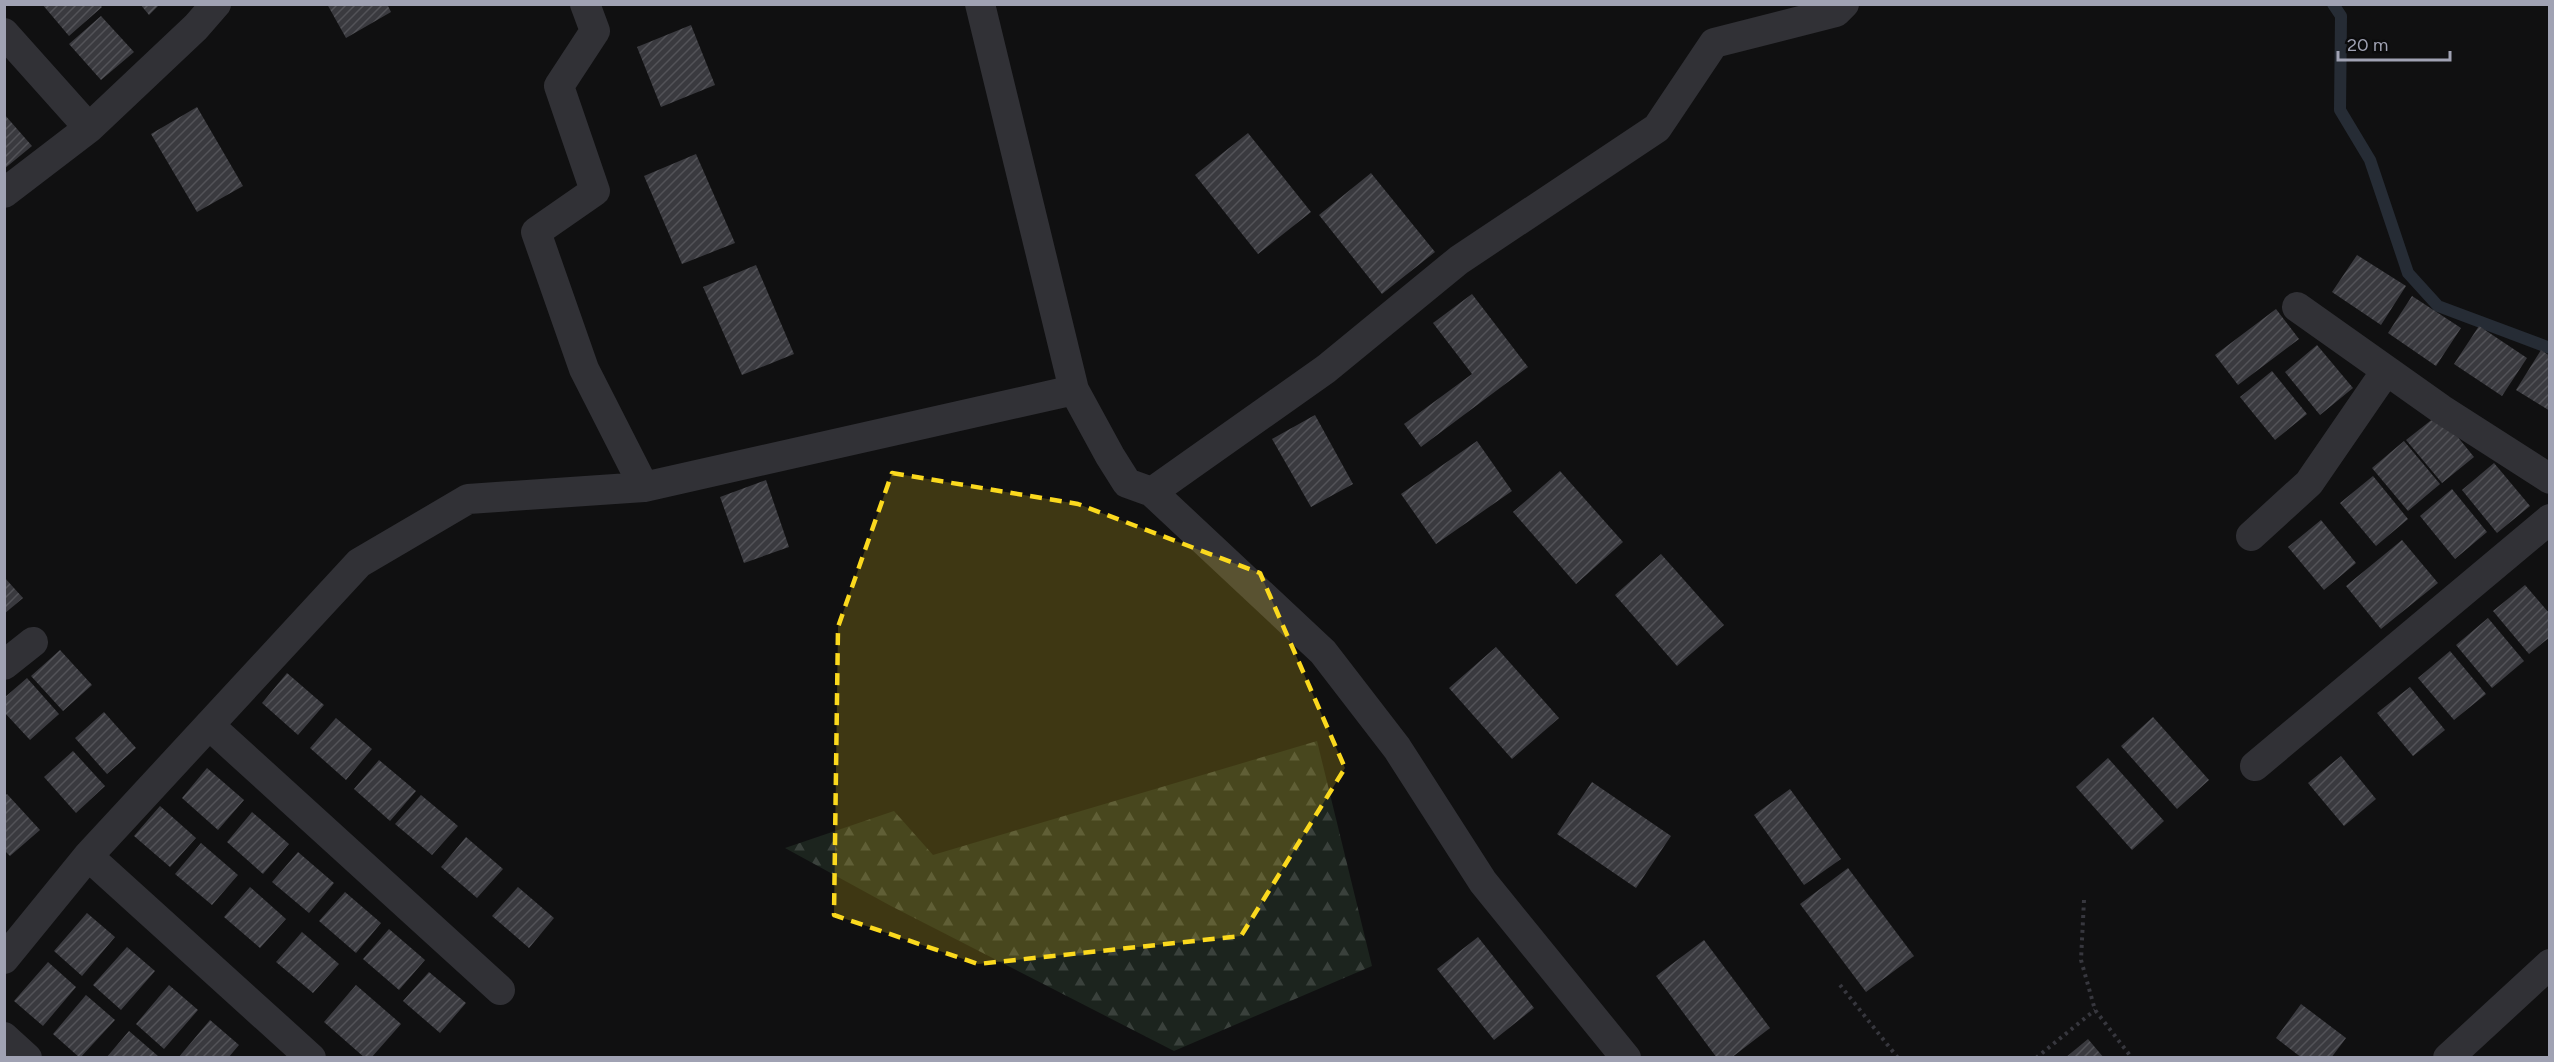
<svg xmlns="http://www.w3.org/2000/svg" width="2554" height="1062" font-family="Figtree,sans-serif">
	<style>
		.forest { fill: url(#forest-firs) }
		.lines { fill: none; stroke-linecap: round; stroke-linejoin: round }
		.stream { stroke: #262c35; stroke-width: 12 }
		.building { fill: url(#building-hatch) }
		.path { stroke: #37373e; stroke-width: 4; stroke-dasharray: 3 4.5; stroke-linecap: butt }
		.street { stroke: #313136; stroke-width: 30 }
		.marked { fill: #fbd91e; fill-opacity: 0.2; stroke: #fbd91e; stroke-width: 4.5; stroke-dasharray: 12 8; stroke-linejoin: round }
	</style>
	<defs>
		<pattern id="forest-firs" width="22" height="20" patternUnits="userSpaceOnUse" patternTransform="scale(1.5)"><rect width="22" height="20" fill="#1c241e"/><path d="M5 1l3.5 6h-7zM16 11l3.5 6h-7z" fill="#3a413c"/></pattern>
		<pattern id="building-hatch" width="6" height="6" patternUnits="userSpaceOnUse" patternTransform="scale(1.5)"><rect width="6" height="6" fill="#3a3a3f"/><path d="M-1 1l2-2M0 6l6-6M5 7l2-2" fill="none" stroke="#535358"/></pattern>
	</defs>
	<rect width="100%" height="100%" fill="#101011"/>
	<!-- forest -->
	<path class="forest" d="M1317,741L1372,966L1174,1051L891,906L785,848L894,811L933,855Z"/>
	<g class="lines">
		<!-- stream -->
		<path class="stream" d="M2333,4L2341,16L2340,110L2370,160L2408,273L2438,306L2550,348"/>
	</g>
	<!-- building -->
	<path class="building" d="M42,4H99L102,7L69,36Z
		M140,4H160L149,15Z
		M327,4H387L391,12L346,38Z
		M101,16L134,52L101,80L69,44Z
		M691,25L715,85L661,107L637,47Z
		M197,107L243,186L197,212L151,134Z
		M4,114L32,146L4,169Z
		M1248,133L1311,212L1258,254L1195,175Z
		M696,154L735,243L682,264L644,176Z
		M1371,173L1435,252L1382,294L1319,215Z
		M2357,255L2406,286L2381,325L2332,292Z
		M756,265L794,354L742,375L703,287Z
		M1472,294L1528,367L1421,447L1404,424L1472,374L1433,323Z
		M2412,296L2461,328L2436,366L2388,333Z
		M2276,309L2299,339L2238,385L2215,355Z
		M2479,326L2527,358L2502,396L2454,364Z
		M2317,345L2353,388L2320,415L2285,372Z
		M2541,350L2550,356V411L2516,390Z
		M2272,371L2307,414L2275,440L2240,397Z
		M2439,414L2474,457L2442,483L2406,440Z
		M1315,415L1353,484L1311,507L1272,439Z
		M1477,441L1512,491L1436,544L1401,494Z
		M2404,441L2440,484L2408,511L2372,468Z
		M2494,463L2530,506L2497,533L2462,490Z
		M1560,471L1623,542L1576,584L1513,512Z
		M2373,476L2408,519L2376,546L2340,503Z
		M766,480L789,547L744,563L720,497Z
		M2452,489L2487,532L2455,559L2420,516Z
		M2321,520L2356,563L2324,590L2288,547Z
		M2402,540L2438,583L2381,629L2346,586Z
		M1661,554L1724,625L1677,666L1615,595Z
		M4,577L23,598L4,614Z
		M2525,585L2550,614V637L2529,654L2493,611Z
		M2488,618L2524,661L2492,688L2456,645Z
		M1496,647L1559,718L1512,759L1449,688Z
		M60,650L92,685L63,711L31,676Z
		M2450,651L2486,694L2454,720L2418,678Z
		M287,673L324,705L298,735L262,703Z
		M27,678L59,714L30,740L4,712V698Z
		M2410,687L2445,730L2413,756L2377,713Z
		M104,712L136,748L107,774L75,738Z
		M2153,717L2209,780L2177,809L2121,746Z
		M336,718L372,749L346,780L310,748Z
		M73,751L105,786L76,813L44,777Z
		M2341,756L2376,799L2344,826L2308,783Z
		M2108,758L2164,821L2132,850L2076,787Z
		M379,760L416,791L390,821L354,789Z
		M207,768L244,800L218,830L182,798Z
		M1592,782L1671,836L1636,888L1557,834Z
		M1790,789L1841,859L1804,885L1754,815Z
		M7,794L40,830L10,856L4,850V797Z
		M421,795L458,826L432,855L395,824Z
		M160,806L196,838L170,867L134,836Z
		M252,812L289,844L263,874L227,842Z
		M466,837L503,869L477,898L441,867Z
		M201,843L238,875L212,905L175,874Z
		M298,852L334,883L309,913L272,882Z
		M1848,868L1914,956L1866,992L1800,904Z
		M250,887L286,919L260,948L224,917Z
		M518,887L554,918L529,948L492,916Z
		M345,892L381,923L356,953L319,921Z
		M87,913L115,937L82,976L54,951Z
		M389,929L425,960L399,990L363,959Z
		M302,932L339,964L313,993L276,962Z
		M1478,937L1534,1008L1494,1040L1437,969Z
		M1704,940L1770,1028L1731,1058H1717L1656,976Z
		M127,947L155,971L121,1010L93,985Z
		M48,962L76,987L43,1026L14,1001Z
		M429,972L466,1003L440,1033L403,1001Z
		M169,985L198,1010L164,1049L136,1024Z
		M356,985L401,1024L371,1058H365L324,1022Z
		M86,995L115,1020L80,1058L53,1034Z
		M2301,1004L2346,1038L2331,1058H2302L2276,1038Z
		M210,1020L239,1045L228,1058H178Z
		M129,1031L158,1056L156,1058H106Z
		M2088,1039L2104,1058H2065Z"/>
	<g class="lines">
		<!-- path -->
		<path class="path" d="M2084,900L2081,960L2095,1010L2132,1058
			M1840,985L1898,1058
			M2036,1058L2095,1010"/>
		<!-- street -->
		<path class="street" d="M585,4L595,31L559,86L595,191L536,232L584,369L644,487
			M980,4L1074,390L1110,456L1127,483L1152,492L1323,652L1397,748L1483,882L1626,1058
			M4,33L89,128
			M4,193L89,128L196,27L216,4
			M2297,307L2441,409L2550,479
			M1152,492L1326,369L1459,260L1657,128L1714,43L1836,12L1844,4
			M2251,536L2309,483L2386,371
			M4,665L33,642
			M209,725L500,990
			M2255,766L2550,519
			M88,856L311,1058
			M4,959L88,856L359,563L468,499L644,487L1074,390
			M4,1037L27,1058
			M2448,1058L2550,964"/>
	</g>
	<!-- marked area -->
	<path class="marked" d="M892,473L1078,504L1260,573L1345,768L1241,936L978,964L834,915L838,627Z"/>
	<!-- border -->
	<rect width="2554" height="1062" fill="none" stroke="#a0a2b3" stroke-width="12"/>
	<!-- scale -->
	<path d="M2338 51v9h112v-9" fill="none" stroke="#a0a2b3" stroke-width="3"/>
	<text x="2347" y="51" font-size="18" fill="#a0a2b3" stroke="#0b0b0c" stroke-width="4.5" paint-order="stroke">20 m</text>
</svg>
